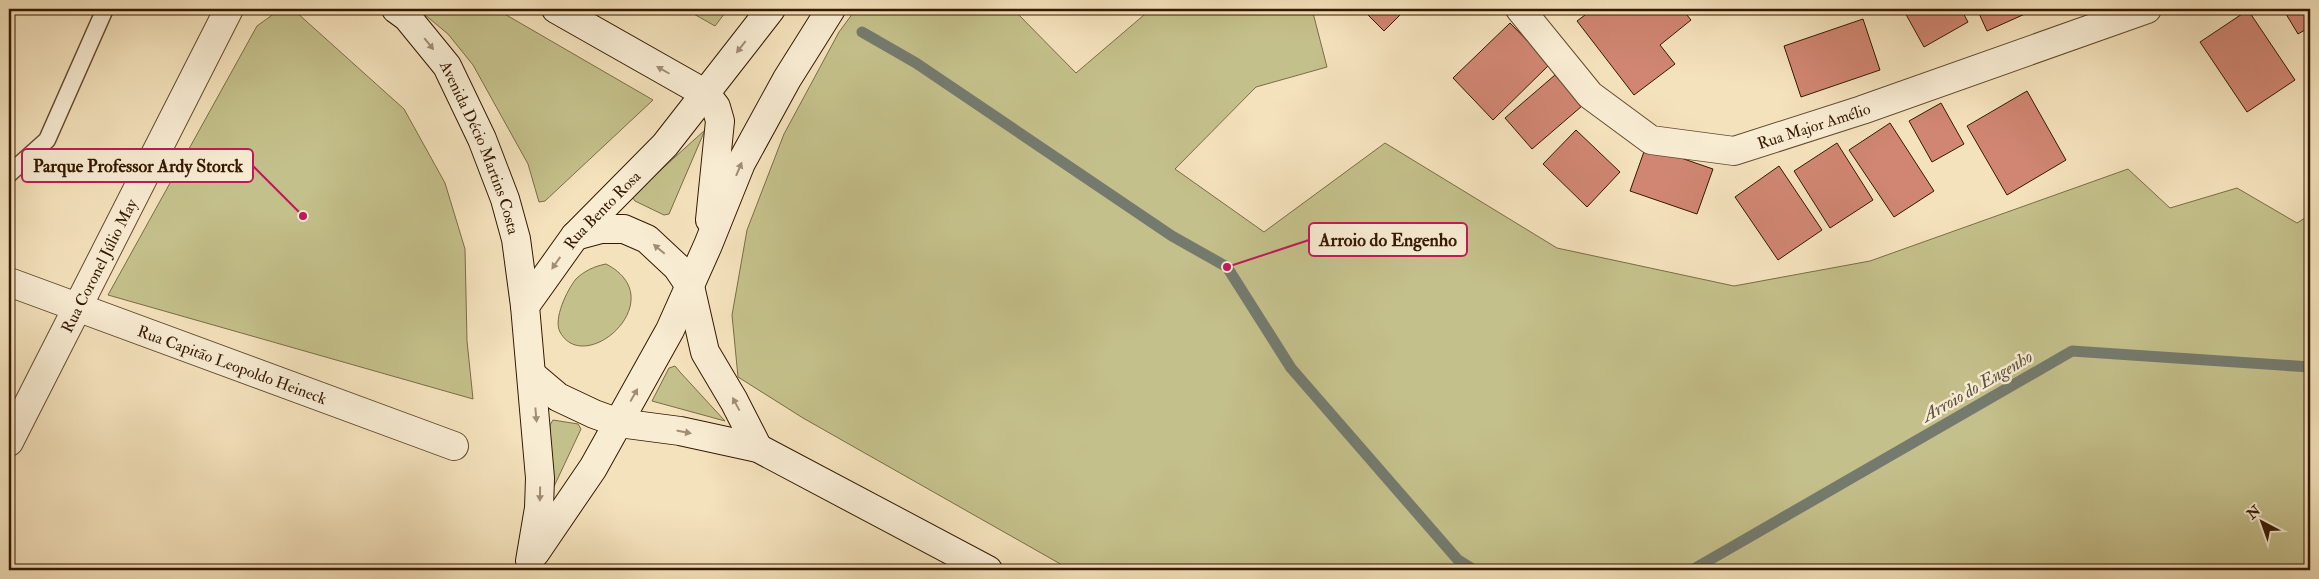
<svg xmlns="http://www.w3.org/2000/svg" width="2319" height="579" font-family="'IM FELL Double Pica',serif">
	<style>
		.green { fill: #c4c08b; stroke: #7c6c46 }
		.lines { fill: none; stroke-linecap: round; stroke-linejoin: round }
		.stream { stroke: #747b6e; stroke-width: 11 }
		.building { fill: #d08672; stroke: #351900 }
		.lane-casing { stroke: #654b2f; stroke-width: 19 }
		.street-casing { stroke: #654b2f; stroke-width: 30 }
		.secondary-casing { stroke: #351900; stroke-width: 30 }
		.lane { stroke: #f8ecd3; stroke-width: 16 }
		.street { stroke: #f8ecd3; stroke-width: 28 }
		.secondary { stroke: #f8ecd3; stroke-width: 28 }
		.oneway { fill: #a08d74 }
		.labels { text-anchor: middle; stroke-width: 5; stroke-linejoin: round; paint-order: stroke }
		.street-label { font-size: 16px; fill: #351900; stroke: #f8ecd3 }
		.water-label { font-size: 18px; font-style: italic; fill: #5a5240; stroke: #f8ecd3 }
		.leader { fill: none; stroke: #c2185b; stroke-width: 2 }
		.callout-dot { fill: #c2185b; stroke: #f8ecd3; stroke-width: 2 }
		.callout { fill: #f8ecd3; stroke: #c2185b; stroke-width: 2 }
		.callout-label { font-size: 18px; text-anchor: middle; font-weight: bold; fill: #351900 }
	</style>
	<rect width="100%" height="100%" fill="#f4e2bc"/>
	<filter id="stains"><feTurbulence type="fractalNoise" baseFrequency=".004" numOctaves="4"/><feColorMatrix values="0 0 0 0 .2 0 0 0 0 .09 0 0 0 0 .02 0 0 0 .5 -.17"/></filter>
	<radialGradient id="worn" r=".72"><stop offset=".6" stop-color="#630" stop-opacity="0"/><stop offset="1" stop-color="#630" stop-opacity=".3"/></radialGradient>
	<!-- green -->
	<path class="green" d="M418,9H496L653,100L545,201L539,202L528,164L473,65L448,34Z
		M685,9H728L715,26Z
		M856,9H1013L1076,73L1151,9H1312L1327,67L1256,87L1175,169L1264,232L1385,143L1557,248L1734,286L1870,261L2128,169L2170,208L2237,188L2297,223L2310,215V570H1071L803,418L738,377L732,315L747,230L784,134L839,32Z
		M296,12L404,109L445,183L465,249L467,341L473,399L108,295L257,26L275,13Z
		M705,130L669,214L664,215L635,201L632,197L634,194Z
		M606,264C674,299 585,378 560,332C553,319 567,290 576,279C584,271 595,266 606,264Z
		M675,366L680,372L725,421L652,401L669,368Z
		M553,420L578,424L581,429L550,495V425Z"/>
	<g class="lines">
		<!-- stream -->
		<path class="stream" d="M862,32L916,63L1172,236L1227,267L1291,368L1458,560L1474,570
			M1692,570L2072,351L2310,367"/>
	</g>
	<!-- building -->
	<path class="building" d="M1362,9H1406L1384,31Z
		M1593,9H1682L1691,20L1660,45L1675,64L1634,95L1577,21Z
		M1903,9H1961L1968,22L1924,47Z
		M1977,9H2036L1987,31Z
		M2283,9H2310V27L2298,34Z
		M2248,10L2295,80L2247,112L2200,42Z
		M1863,19L1880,70L1801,97L1784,46Z
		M1510,23L1550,64L1493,120L1453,78Z
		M1555,75L1582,106L1532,149L1505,118Z
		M2027,91L2066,160L2007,195L1967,126Z
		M1941,103L1964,144L1932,162L1909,121Z
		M1890,123L1934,191L1894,217L1849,150Z
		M1576,130L1620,172L1587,207L1543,164Z
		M1837,143L1873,200L1830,228L1794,171Z
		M1646,146L1713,169L1697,214L1630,191Z
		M1779,166L1822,230L1778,260L1735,197Z"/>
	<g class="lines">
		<defs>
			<path id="lane" d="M9,174L47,140L105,9"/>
			<g id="street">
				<path id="s1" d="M1520,9L1590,95L1651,140L1734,151L1862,110L2147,9"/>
				<path id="s2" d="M9,282L454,446"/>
				<path id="s3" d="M9,442L229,9"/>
			</g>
			<g id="secondary">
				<path id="s4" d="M396,9L407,17L447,66L482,139L505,199L516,239L525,306"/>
				<path d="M556,9L706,94L716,107L720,121L710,220"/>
				<path d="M575,236L601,229H624L647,239L677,267L690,286L705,352L734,401L758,448"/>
				<path d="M532,375L558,397L594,414L619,423L680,431L758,448L988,570"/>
				<path d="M535,553L593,468L670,330L708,245L741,163L787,79L831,9"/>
				<path id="s5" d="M530,561L539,508L540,478L525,306L575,236L665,145L771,9"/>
			</g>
		</defs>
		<!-- lane casing -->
		<use href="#lane" class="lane-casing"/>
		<!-- street casing -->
		<use href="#street" class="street-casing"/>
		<!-- secondary casing -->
		<use href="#secondary" class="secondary-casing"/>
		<!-- lane -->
		<use href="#lane" class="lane"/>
		<!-- street -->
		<use href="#street" class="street"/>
		<!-- secondary -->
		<use href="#secondary" class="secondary"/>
	</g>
	<!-- one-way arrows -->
	<defs><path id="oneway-solid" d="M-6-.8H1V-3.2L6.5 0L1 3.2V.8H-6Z" transform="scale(1.25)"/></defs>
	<g class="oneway">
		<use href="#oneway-solid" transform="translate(429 44) rotate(51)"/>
		<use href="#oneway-solid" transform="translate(741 47) rotate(128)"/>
		<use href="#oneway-solid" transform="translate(663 70) rotate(-150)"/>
		<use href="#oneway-solid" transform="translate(739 169) rotate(-67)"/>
		<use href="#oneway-solid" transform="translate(659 249) rotate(-140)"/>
		<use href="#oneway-solid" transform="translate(556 263) rotate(125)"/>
		<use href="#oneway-solid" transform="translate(634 395) rotate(-61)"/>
		<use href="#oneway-solid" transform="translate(736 404) rotate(-118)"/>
		<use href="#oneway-solid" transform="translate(536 415) rotate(85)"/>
		<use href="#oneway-solid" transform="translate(684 432) rotate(11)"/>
		<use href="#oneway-solid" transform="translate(540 494) rotate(91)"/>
	</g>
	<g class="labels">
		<!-- street labels -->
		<g class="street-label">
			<text dy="6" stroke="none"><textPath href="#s1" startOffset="354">Rua Major Amélio</textPath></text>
			<text dy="6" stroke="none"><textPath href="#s4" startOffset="165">Avenida Décio Martins Costa</textPath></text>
			<text dy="6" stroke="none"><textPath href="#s5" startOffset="380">Rua Bento Rosa</textPath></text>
			<text dy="6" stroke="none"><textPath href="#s3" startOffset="198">Rua Coronel Júlio May</textPath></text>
			<text dy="6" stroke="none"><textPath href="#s2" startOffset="238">Rua Capitão Leopoldo Heineck</textPath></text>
		</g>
		<!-- water labels -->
		<g class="water-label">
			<text transform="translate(1977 386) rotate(-30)" y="6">Arroio do Engenho</text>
		</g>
	</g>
	<!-- callouts -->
	<path class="leader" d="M303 216L253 166M1227 267L1309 240"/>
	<g class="callout-dot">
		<circle cx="303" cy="216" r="5"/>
		<circle cx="1227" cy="267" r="5"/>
	</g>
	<g class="callout">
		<rect x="22" y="149" width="231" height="33" rx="5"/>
		<rect x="1309" y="223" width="158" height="33" rx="5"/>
	</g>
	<g class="callout-label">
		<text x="138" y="172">Parque Professor Ardy Storck</text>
		<text x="1388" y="246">Arroio do Engenho</text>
	</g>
	<!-- margin -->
	<rect width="2319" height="579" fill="none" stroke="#f4e2bc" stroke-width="30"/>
	<rect x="10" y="10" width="2299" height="559" fill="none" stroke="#351900" stroke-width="2.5"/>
	<rect x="15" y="15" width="2289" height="549" fill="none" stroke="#351900"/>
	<!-- north arrow -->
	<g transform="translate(2262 522) rotate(319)" stroke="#f8ecd3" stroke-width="4" paint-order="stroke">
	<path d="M0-4L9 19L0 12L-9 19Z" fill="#351900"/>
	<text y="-8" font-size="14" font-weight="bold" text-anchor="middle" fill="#351900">N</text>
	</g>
	<rect width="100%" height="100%" filter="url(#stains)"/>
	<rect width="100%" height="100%" fill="url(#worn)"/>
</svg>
